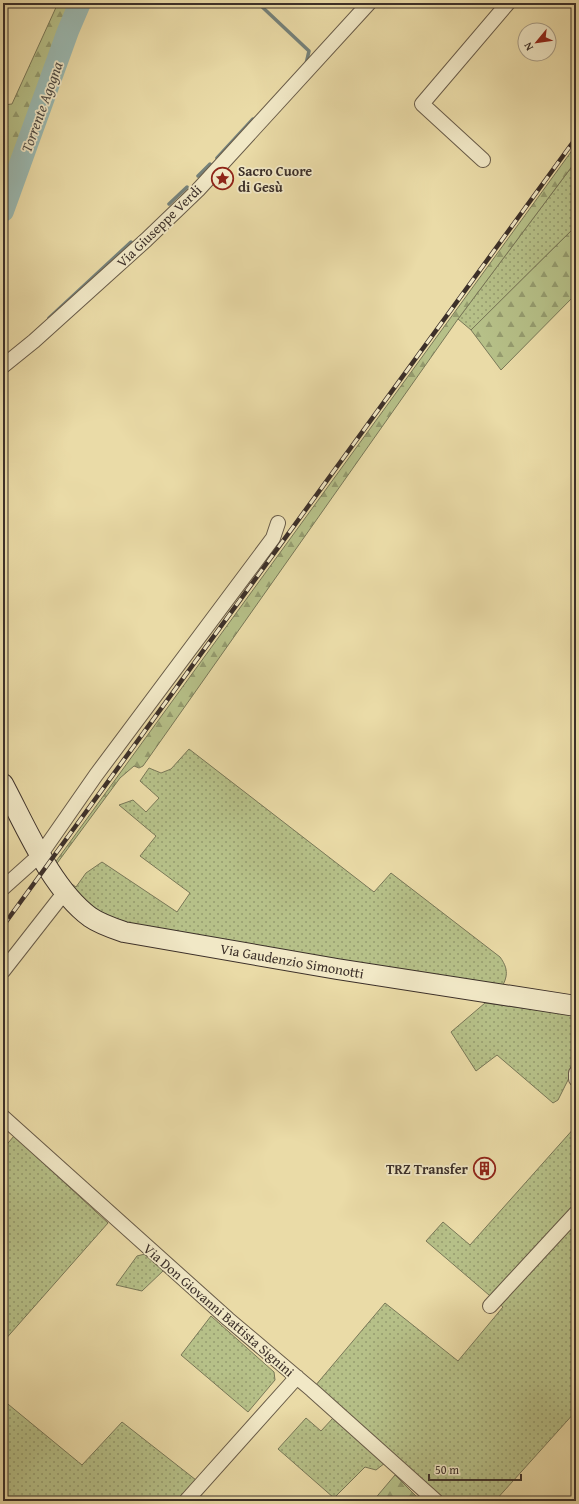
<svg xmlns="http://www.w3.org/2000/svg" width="579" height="1504" font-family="'Gentium Book Plus',serif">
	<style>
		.grass { fill: url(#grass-dots); stroke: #797858 }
		.forest { fill: url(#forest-firs); stroke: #797858 }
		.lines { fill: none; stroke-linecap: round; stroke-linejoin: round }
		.stream { stroke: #75827b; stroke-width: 3.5 }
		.river { stroke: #9bb9b1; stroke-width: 22 }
		.street-casing { stroke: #685b48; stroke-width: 16 }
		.secondary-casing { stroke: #3c3029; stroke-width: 22 }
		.street { stroke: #f1e8c6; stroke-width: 14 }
		.secondary { stroke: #f1e8c6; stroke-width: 20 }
		.rail-casing { stroke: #3c3029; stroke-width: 4.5 }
		.rail { stroke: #f1e8c6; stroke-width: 3; stroke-dasharray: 9; stroke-linecap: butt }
		.labels { text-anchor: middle; stroke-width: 3.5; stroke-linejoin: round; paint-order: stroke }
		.poi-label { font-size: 14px; font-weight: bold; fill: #3c3029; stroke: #f1e8c6; text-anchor: start }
		.street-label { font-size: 14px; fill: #3c3029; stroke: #f1e8c6 }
		.water-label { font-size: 15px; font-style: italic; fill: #4f4b44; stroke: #f1e8c6 }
	</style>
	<defs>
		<pattern id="grass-dots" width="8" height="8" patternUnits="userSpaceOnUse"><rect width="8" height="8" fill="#b6c088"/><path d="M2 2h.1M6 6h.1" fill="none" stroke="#959c6f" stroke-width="1.8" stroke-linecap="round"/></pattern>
		<pattern id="forest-firs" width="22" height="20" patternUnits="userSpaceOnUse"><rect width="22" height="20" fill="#b6c088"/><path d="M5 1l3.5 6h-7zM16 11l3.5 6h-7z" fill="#959c6f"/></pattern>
	</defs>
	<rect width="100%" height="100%" fill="#eadba7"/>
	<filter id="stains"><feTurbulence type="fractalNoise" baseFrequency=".005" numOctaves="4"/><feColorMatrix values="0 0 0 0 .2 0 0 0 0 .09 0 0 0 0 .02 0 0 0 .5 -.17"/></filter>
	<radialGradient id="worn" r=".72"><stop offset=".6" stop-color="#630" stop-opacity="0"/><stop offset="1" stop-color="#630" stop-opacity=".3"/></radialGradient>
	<!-- grass -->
	<path class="grass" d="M576,161V226L471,330L458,319Z
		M189,749L374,892L391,873L500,957C511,972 506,980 498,994L108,927L62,877L76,887L86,873L102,862L177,912L190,893L140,856L156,836L119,805L133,800L146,812L159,798L140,781L149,768L161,773L171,769Z
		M485,1003L576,1015V1058L571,1067L570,1076L558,1100L553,1103L497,1055L476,1071L451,1032Z
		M576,1126V1411L495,1501H443L315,1386L385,1303L458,1361L503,1307L426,1241L443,1222L470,1245Z
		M14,1136L108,1223L3,1342V1149Z
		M145,1254L164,1270L142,1291L116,1285L137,1256Z
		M211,1316L274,1372L275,1380L248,1412L181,1355Z
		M3,1400L82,1465L122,1422L196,1480L177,1501H3Z
		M306,1418L321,1431L333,1418L385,1463L376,1470L365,1467L334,1498L278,1449Z"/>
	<!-- forest -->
	<path class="forest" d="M58,3H73L33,99L3,186V105L12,104Z
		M576,145V161L458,319L143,766L139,768L134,766L120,778L55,866L54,864Z
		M576,226V294L501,370L471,330Z
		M395,1475L421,1501H373Z"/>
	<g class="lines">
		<!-- stream -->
		<path class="stream" d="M258,3L309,51L306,64
			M217,158L253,119
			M198,176L210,164
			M169,204L187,187
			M49,318L131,242"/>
		<!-- river -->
		<path class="river" d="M3,211L68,31L80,3"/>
		<defs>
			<path id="street" d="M483,160L422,104L508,3
				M3,366L34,341L146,240L198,190L369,3
				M3,888L41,854L96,775L273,538L278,523
				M3,971L64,893
				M576,1073V1079
				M3,1117L228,1319L312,1390L436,1501
				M490,1306L576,1213
				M186,1501L297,1377"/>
			<path id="secondary" d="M3,784C26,827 51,888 90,917C100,924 112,928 124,932L337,969L576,1006"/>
		</defs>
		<!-- street casing -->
		<use href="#street" class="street-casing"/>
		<!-- secondary casing -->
		<use href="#secondary" class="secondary-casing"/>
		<!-- street -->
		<use href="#street" class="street"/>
		<!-- secondary -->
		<use href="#secondary" class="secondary"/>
		<defs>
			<path id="rail" d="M3,926L576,138"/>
		</defs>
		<!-- rail casing -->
		<use href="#rail" class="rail-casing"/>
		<!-- rail -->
		<use href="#rail" class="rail"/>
	</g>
	<!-- icons -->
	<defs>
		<symbol id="sight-ring" viewBox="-11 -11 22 22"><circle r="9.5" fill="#f1e8c6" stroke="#8f2418" stroke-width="1.5"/><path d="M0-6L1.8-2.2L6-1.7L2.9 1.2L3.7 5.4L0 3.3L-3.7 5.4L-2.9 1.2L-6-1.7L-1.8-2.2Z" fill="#8f2418"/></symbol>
		<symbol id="building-ring" viewBox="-11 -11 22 22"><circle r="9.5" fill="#f1e8c6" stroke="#8f2418" stroke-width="1.5"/><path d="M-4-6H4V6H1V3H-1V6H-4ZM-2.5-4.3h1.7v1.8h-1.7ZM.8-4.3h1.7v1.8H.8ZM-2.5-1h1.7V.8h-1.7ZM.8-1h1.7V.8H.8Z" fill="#8f2418"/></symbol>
	</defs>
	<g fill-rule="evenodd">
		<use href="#sight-ring" x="210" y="166" width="25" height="25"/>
		<use href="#building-ring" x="472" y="1156" width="25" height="25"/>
	</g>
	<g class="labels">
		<!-- poi labels -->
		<g class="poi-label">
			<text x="238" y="176">Sacro Cuore<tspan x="238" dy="16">di Gesù</tspan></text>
			<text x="468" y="1174" text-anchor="end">TRZ Transfer</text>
		</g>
		<!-- street labels -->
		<g class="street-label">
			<text transform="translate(159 226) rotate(-44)" y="5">Via Giuseppe Verdi</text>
			<text transform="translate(292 961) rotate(10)" y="5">Via Gaudenzio Simonotti</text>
			<text transform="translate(219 1310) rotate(41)" y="5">Via Don Giovanni Battista Signini</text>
		</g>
		<!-- water labels -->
		<g class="water-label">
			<text transform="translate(42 107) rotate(-70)" y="5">Torrente Agogna</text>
		</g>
	</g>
	<!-- margin -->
	<rect width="579" height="1504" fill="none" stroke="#eadba7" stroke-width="16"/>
	<rect x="4" y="4" width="571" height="1496" fill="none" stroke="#3c3029" stroke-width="2"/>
	<rect x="8" y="8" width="563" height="1488" fill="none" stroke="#3c3029"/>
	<!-- north arrow -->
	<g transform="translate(537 42) rotate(241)"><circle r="19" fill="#f1e8c6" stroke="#a99e87"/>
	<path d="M0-3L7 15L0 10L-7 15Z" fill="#8f2418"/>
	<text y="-6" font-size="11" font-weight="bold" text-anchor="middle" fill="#3c3029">N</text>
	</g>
	<!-- scale -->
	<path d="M429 1474v6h92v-6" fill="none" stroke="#3c3029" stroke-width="2"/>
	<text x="435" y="1474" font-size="12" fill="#3c3029" stroke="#f1e8c6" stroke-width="3" paint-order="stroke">50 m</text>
	<rect width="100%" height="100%" filter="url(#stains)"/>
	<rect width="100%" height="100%" fill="url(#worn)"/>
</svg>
